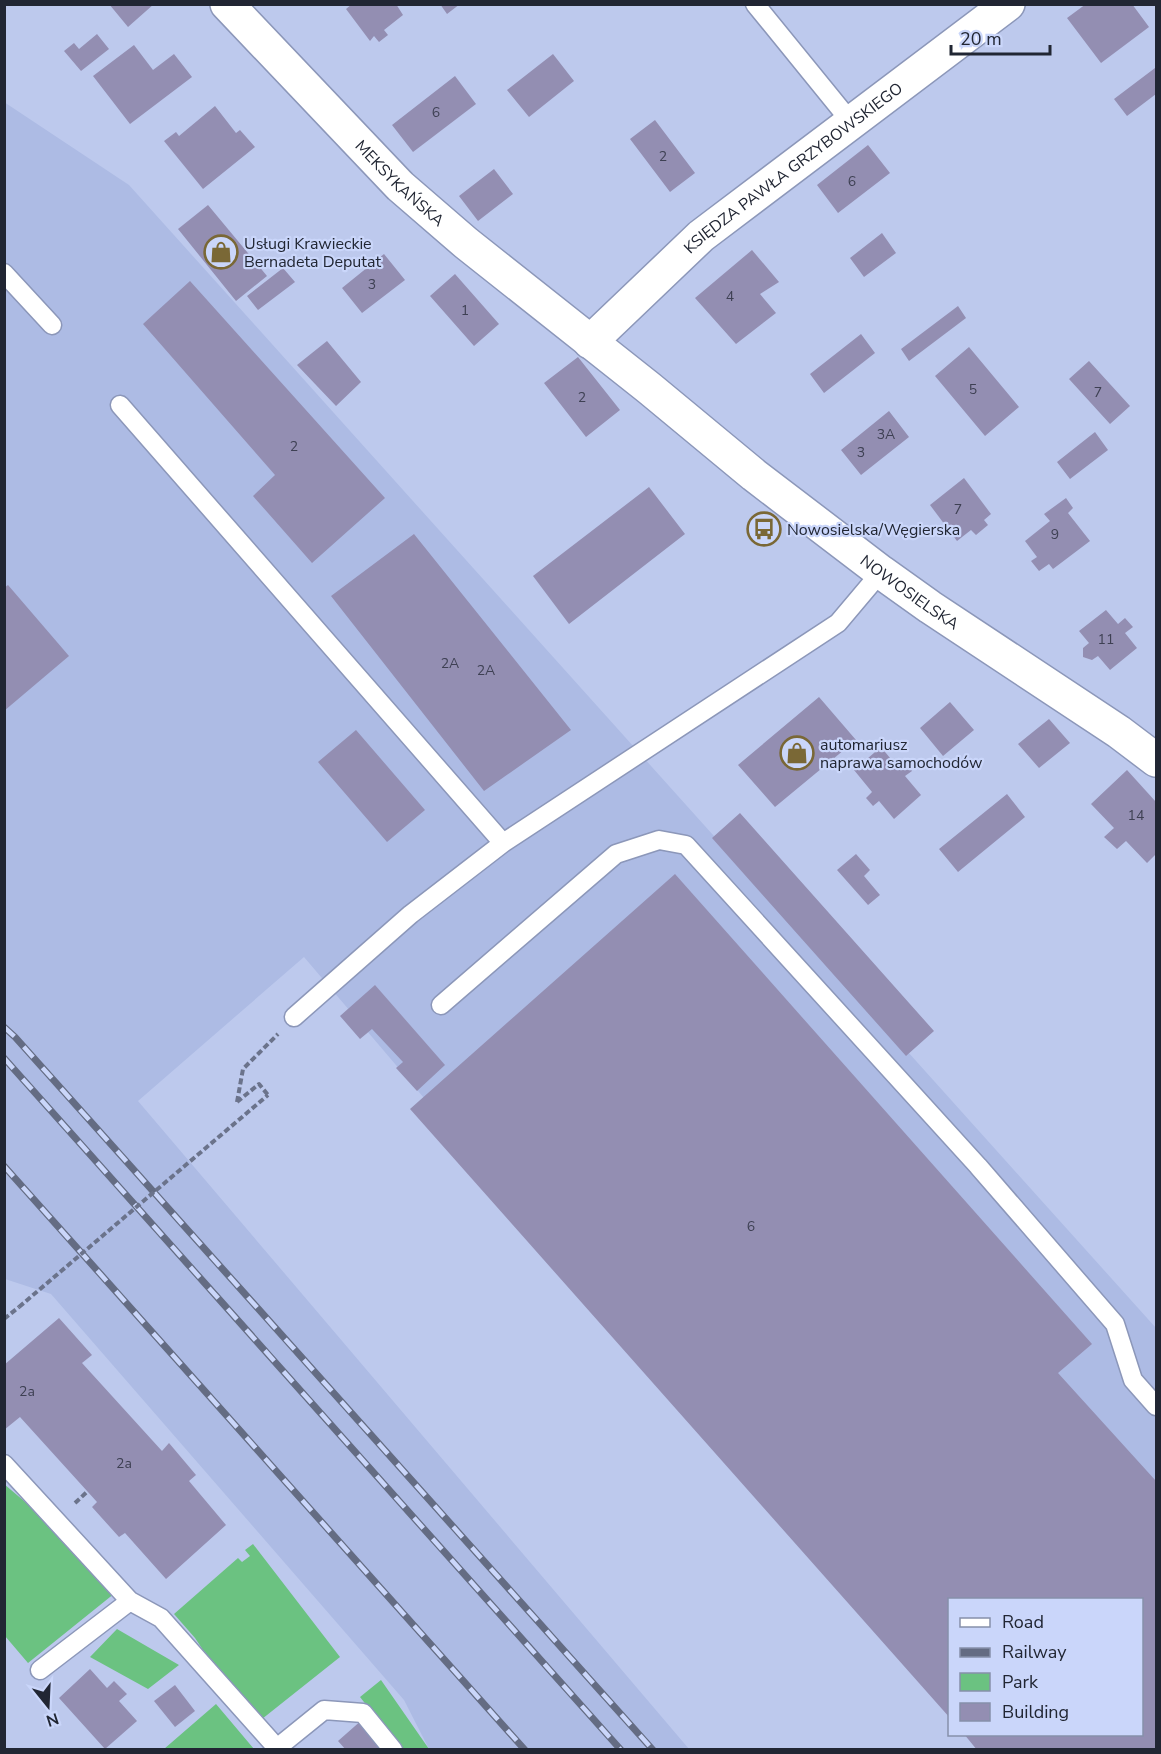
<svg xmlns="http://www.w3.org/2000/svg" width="1161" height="1754" font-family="'Nunito Sans',sans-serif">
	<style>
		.built { fill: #adbbe4 }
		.green { fill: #6bc281 }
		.building { fill: #938eb2 }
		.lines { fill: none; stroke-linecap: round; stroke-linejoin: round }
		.lane-casing { stroke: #8c97b9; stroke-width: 21 }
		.street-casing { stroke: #8c97b9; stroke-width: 36 }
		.secondary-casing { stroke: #8c97b9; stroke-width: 36 }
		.path { stroke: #6b738b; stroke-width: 4; stroke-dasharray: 6 3; stroke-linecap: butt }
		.lane { stroke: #fff; stroke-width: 18 }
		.street { stroke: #fff; stroke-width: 33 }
		.secondary { stroke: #fff; stroke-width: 33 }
		.rail-casing { stroke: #646c83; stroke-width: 7 }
		.rail { stroke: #cad6fa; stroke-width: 4.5; stroke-dasharray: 14; stroke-linecap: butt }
		.path-bridge { stroke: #6b738b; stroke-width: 4; stroke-dasharray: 6 3; stroke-linecap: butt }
		.labels { text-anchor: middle; stroke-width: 4.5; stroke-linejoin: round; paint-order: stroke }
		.number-label { font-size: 14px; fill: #3e4053 }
		.street-label { font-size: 16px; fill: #212633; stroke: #cad6fa }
		.poi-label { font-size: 16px; fill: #212633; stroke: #cad6fa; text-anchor: start }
	</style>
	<rect width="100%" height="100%" fill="#bdc9ed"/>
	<!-- built -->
	<path class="built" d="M4,102L129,185L1156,1328V1749H979L1142,1734V1600H950L949,1715L304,957L138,1101L689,1749H429L404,1700L51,1294L5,1279Z"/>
	<!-- green -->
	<path class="green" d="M4,1484L30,1506L50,1520L115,1593L28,1663L5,1636Z
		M253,1544L340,1657L262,1719L203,1650L195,1638L174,1614L238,1558L242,1562L250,1556L245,1550Z
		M117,1629L179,1665L148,1689L90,1657Z
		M381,1680L429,1749H401L360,1697Z
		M216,1704L254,1749H164Z"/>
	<!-- building -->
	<path class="building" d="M109,4H154L128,27Z
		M352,4H396L403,15L384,30L388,35L379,42L374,36L370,41L346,9Z
		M440,4H460L447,14Z
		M1086,4H1132L1149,27L1101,63L1067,18Z
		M97,34L109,49L81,71L64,51L74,43L79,49Z
		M134,45L153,70L174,54L192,77L130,124L93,76Z
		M553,54L574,81L529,117L507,90Z
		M1155,68L1156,94L1127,116L1114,99Z
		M455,76L476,104L413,152L392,125Z
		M215,106L236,133L240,130L255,147L203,189L164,141L176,132L179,136Z
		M655,120L695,173L670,192L630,139Z
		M868,145L890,173L838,213L817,185Z
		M494,169L513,194L478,221L459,196Z
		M208,205L267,276L236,301L178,229Z
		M882,233L896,253L864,277L850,258Z
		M752,250L779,282L760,294L776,313L736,344L695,298Z
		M384,254L405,280L362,313L342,288Z
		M283,268L295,282L258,310L247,296Z
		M455,274L499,324L474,346L430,296Z
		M190,281L385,498L312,563L253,496L275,475L143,324Z
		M958,306L966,318L909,361L901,349Z
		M861,334L875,353L824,393L810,374Z
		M327,341L361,382L336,406L297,365Z
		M969,347L1019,407L985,436L935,376Z
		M578,357L620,410L586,437L544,383Z
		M1089,361L1130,406L1110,424L1069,379Z
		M889,411L909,437L861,475L841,450Z
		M1095,432L1108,450L1070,479L1057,462Z
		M964,478L991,514L984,520L988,525L976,535L971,530L957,541L930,505Z
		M649,487L685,534L569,624L533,576Z
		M1066,498L1073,508L1068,513L1090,541L1053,569L1049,564L1039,571L1031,561L1037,557L1025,541L1050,521L1044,514Z
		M414,534L571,730L484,791L331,596Z
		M8,585L69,656L4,711V588Z
		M1106,610L1118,624L1125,618L1133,627L1125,633L1137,648L1110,670L1098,656L1092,660L1083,657V648L1089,643L1079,631Z
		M819,697L856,740L775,807L738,765Z
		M950,702L974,730L943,756L920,728Z
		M1049,719L1070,743L1039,768L1018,744Z
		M356,730L425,810L387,842L318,762Z
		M881,747L899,769L905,763L912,771L905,776L921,795L894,819L879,801L873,806L866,798L872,792L854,770Z
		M1127,770L1156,802V854L1147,863L1126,841L1117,849L1104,837L1114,828L1091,804Z
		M1007,794L1025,817L958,872L939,849Z
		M740,813L934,1031L906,1056L712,838Z
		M856,854L870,870L864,876L880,895L868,905L837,870Z
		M675,874L1092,1344L1058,1373L1156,1481V1750H977L964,1734H1142V1600H950V1718L410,1109Z
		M375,985L445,1065L417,1091L396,1068L403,1062L372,1029L360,1039L340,1016Z
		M59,1318L92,1355L82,1363L162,1451L169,1443L196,1475L189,1481L226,1525L166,1579L125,1533L119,1537L92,1507L97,1502L20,1417L4,1430V1365Z
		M90,1669L107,1688L114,1681L127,1694L119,1701L137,1721L105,1749L59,1698Z
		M175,1685L195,1711L175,1727L154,1701Z
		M363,1719L389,1750H346L338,1741Z"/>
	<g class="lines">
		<defs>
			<path id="lane" d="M755,4L851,122
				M4,273L52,325
				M120,405L503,843
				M441,1005L616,854L659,840L686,845L978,1166L1115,1324L1133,1380L1156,1406
				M294,1017L411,914L503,843L838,623L881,572
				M4,1464L130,1601L161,1618L277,1748L275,1750
				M40,1670L130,1601
				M277,1748L324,1710L363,1713L393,1750"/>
			<g id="street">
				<path id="s1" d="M590,342L701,236L1008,4"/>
			</g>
			<g id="secondary">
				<path id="s2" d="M227,4L400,186L466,243L649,388L754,475L881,572L930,607L1119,732L1156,760"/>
			</g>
		</defs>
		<!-- lane casing -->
		<use href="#lane" class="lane-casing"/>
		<!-- street casing -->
		<use href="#street" class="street-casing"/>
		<!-- secondary casing -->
		<use href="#secondary" class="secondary-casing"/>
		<!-- path -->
		<path class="path" d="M237,1102L243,1069L278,1034
			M237,1102L259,1084L268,1095
			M4,1319L19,1307
			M75,1503L88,1491"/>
		<!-- lane -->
		<use href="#lane" class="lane"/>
		<!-- street -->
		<use href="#street" class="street"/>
		<!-- secondary -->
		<use href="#secondary" class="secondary"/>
		<defs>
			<path id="rail" d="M4,1027L15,1037L653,1750
				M4,1058L621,1750
				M4,1166L525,1750"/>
		</defs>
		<!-- rail casing -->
		<use href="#rail" class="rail-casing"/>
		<!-- rail -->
		<use href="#rail" class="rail"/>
		<!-- path-bridge -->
		<path class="path-bridge" d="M19,1307L268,1095"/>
	</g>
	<!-- icons -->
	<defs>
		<symbol id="shop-ring" viewBox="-11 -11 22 22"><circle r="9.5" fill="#cad6fa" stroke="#7a6836" stroke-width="1.5"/><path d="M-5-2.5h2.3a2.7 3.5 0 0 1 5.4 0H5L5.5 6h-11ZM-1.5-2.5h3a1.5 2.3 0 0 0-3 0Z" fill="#7a6836"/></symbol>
		<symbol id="bus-ring" viewBox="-11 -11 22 22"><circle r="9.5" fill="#cad6fa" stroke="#7a6836" stroke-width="1.5"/><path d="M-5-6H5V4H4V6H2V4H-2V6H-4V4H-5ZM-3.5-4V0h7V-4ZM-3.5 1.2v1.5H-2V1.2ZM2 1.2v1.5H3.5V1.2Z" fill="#7a6836"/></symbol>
	</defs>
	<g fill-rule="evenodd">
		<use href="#shop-ring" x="202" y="233" width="38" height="38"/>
		<use href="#bus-ring" x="745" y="510" width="38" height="38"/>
		<use href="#shop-ring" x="778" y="734" width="38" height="38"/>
	</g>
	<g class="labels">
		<!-- number labels -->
		<g class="number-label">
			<text x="436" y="117">6</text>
			<text x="663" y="161">2</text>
			<text x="852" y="186">6</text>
			<text x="372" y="289">3</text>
			<text x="730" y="301">4</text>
			<text x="465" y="315">1</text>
			<text x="973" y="394">5</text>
			<text x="1098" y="397">7</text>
			<text x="582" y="402">2</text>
			<text x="886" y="439">3A</text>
			<text x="294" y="451">2</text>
			<text x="861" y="457">3</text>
			<text x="958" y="514">7</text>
			<text x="1055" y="539">9</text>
			<text x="1106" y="644">11</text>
			<text x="450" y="668">2A</text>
			<text x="486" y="675">2A</text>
			<text x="1136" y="820">14</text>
			<text x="751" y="1231">6</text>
			<text x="27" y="1396">2a</text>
			<text x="124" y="1468">2a</text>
		</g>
		<!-- street labels -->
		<g class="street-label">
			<text dy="6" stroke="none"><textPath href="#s1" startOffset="268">KSIĘDZA PAWŁA GRZYBOWSKIEGO</textPath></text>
			<text dy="6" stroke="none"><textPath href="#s2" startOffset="249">MEKSYKAŃSKA</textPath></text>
			<text dy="6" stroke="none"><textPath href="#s2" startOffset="903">NOWOSIELSKA</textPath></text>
		</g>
		<!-- poi labels -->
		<g class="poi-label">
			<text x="244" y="249">Usługi Krawieckie<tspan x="244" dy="18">Bernadeta Deputat</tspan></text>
			<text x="787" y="535">Nowosielska/Węgierska</text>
			<text x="820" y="750">automariusz<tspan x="820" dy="18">naprawa samochodów</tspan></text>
		</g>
	</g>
	<!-- border -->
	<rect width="1161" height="1754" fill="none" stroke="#212633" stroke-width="12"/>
	<!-- legend -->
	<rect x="948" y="1598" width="195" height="138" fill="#cad6fa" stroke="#8690aa" stroke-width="1.5"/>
	<rect x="960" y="1618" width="30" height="9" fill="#ffffff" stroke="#8690aa" stroke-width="1.5"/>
	<text x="1002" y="1628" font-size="18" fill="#212633">Road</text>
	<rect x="960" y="1648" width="30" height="9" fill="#646c83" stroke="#8690aa" stroke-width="1.5"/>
	<text x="1002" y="1658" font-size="18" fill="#212633">Railway</text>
	<rect x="960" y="1673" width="30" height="18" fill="#6bc281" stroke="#8690aa" stroke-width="1.5"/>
	<text x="1002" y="1688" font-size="18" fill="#212633">Park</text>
	<rect x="960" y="1703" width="30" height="18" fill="#938eb2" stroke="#8690aa" stroke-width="1.5"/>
	<text x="1002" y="1718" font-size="18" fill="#212633">Building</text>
	<!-- north arrow -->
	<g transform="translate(48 1706) rotate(162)" stroke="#cad6fa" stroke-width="4.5" paint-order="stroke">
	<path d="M0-4.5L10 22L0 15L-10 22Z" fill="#212633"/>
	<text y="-9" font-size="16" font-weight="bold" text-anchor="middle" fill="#212633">N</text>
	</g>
	<!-- scale -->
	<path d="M951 45v9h99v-9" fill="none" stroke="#212633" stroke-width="3"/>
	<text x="960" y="45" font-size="18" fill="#212633" stroke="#cad6fa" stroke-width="4.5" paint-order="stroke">20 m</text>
</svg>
